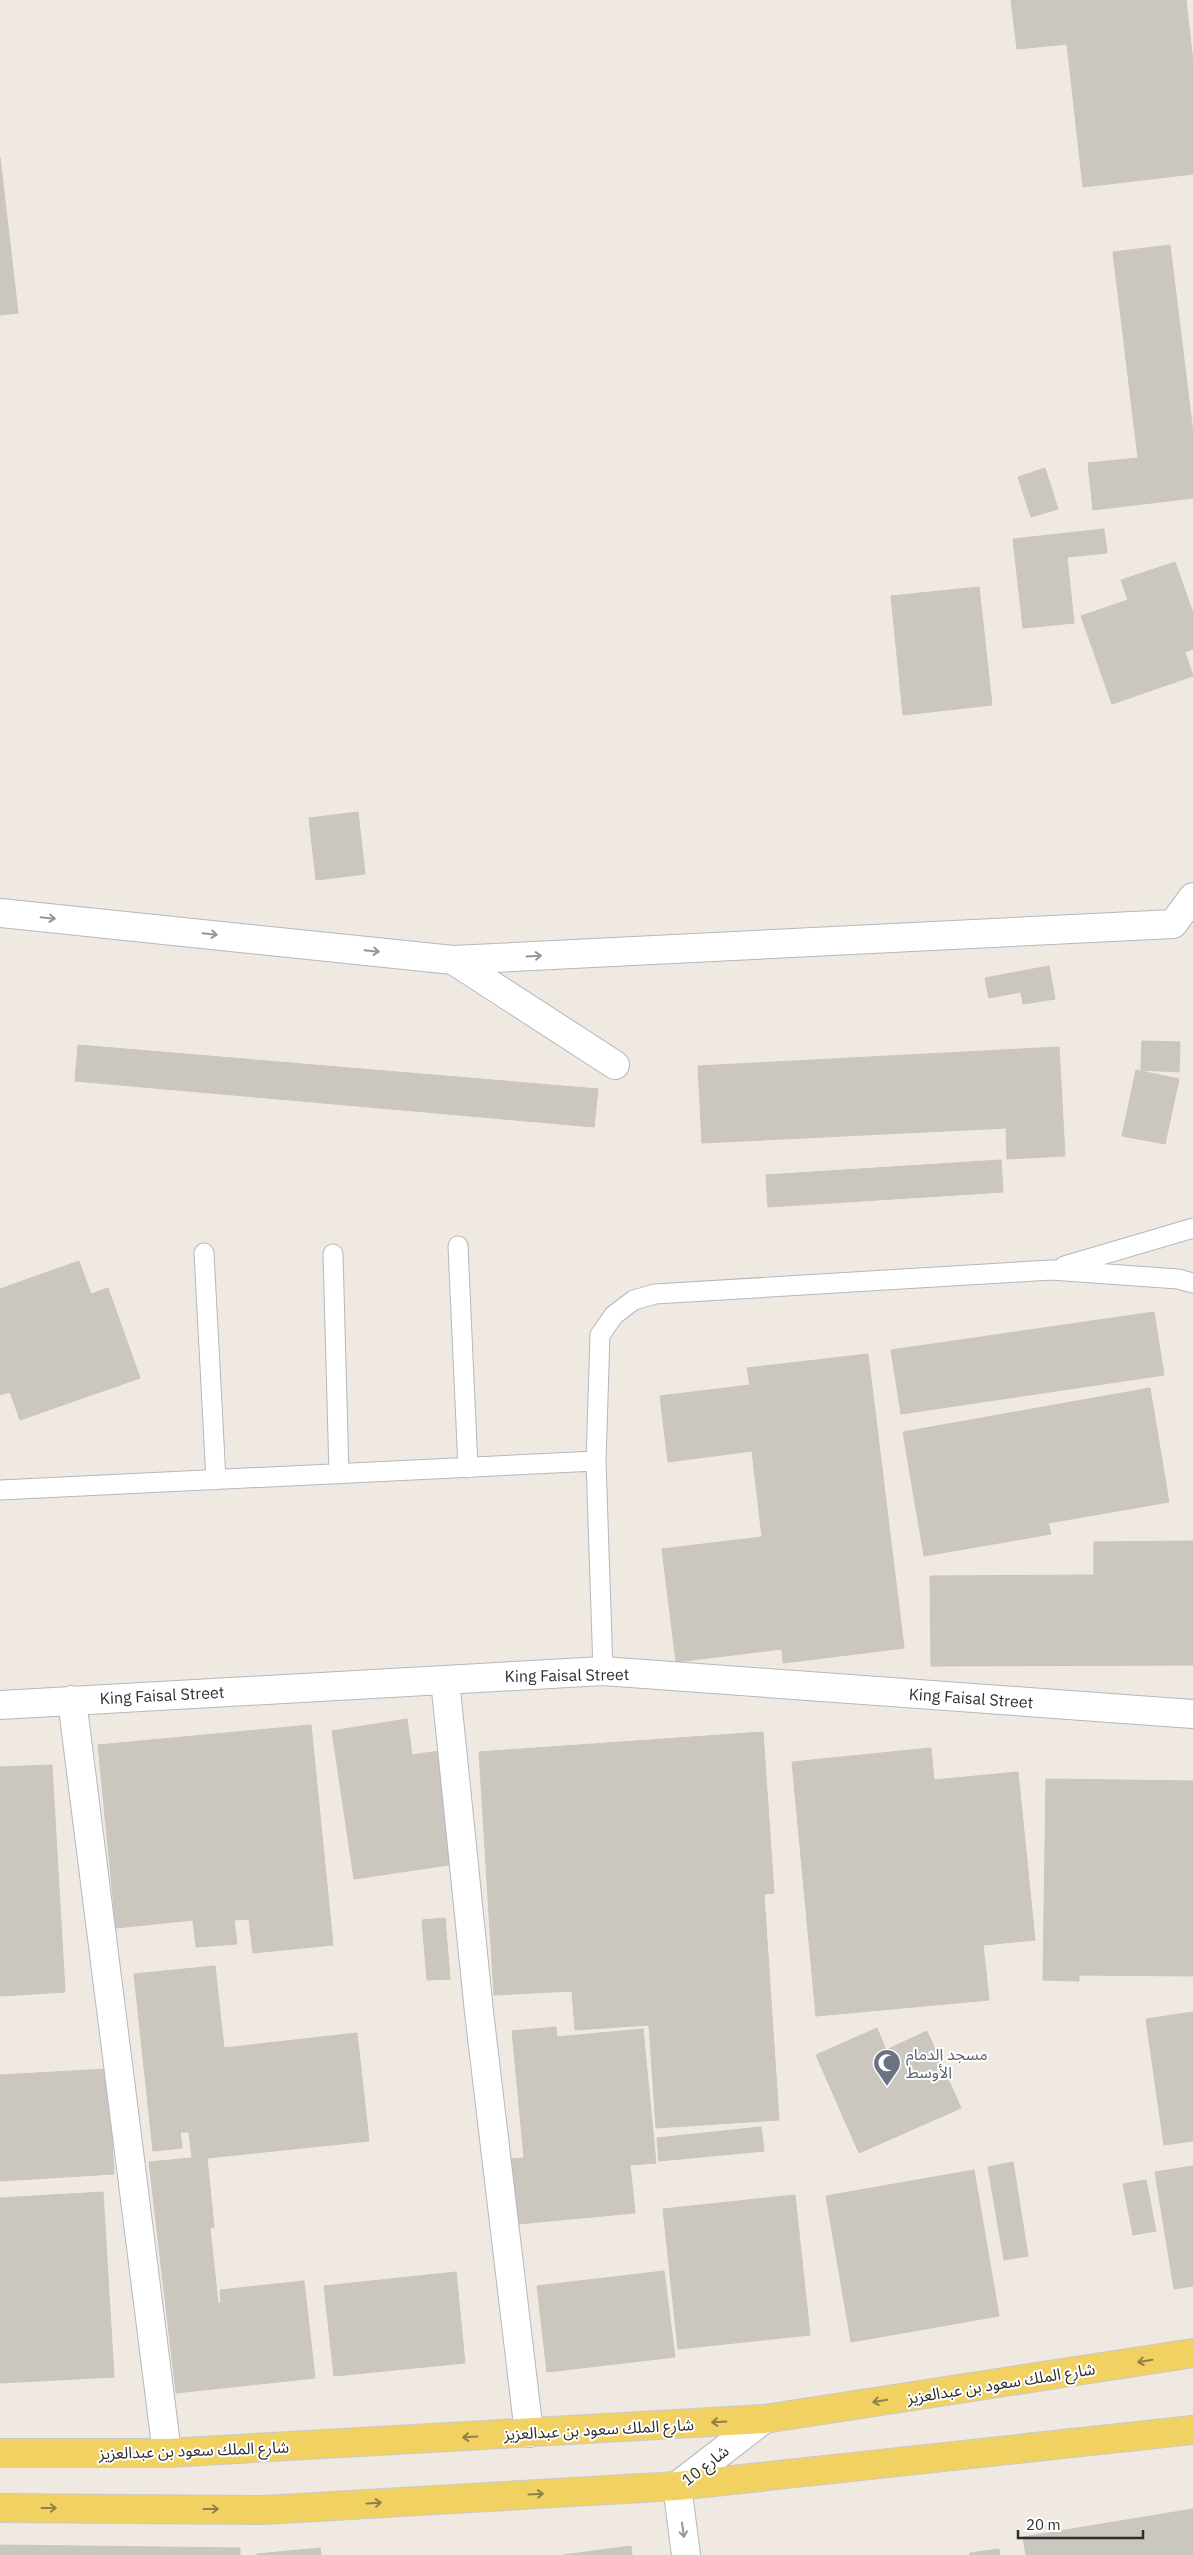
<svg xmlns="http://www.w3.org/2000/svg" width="1193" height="2555" font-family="'IBM Plex Sans','Noto Sans Arabic',sans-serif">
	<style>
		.building { fill: #cbc7bf; stroke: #cbc5ba }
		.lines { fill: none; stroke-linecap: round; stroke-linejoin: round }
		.lane-casing { stroke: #b4b7c1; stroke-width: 21 }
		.street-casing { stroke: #b4b7c1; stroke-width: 30 }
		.primary-casing { stroke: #c9c9c9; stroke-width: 30 }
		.lane { stroke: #fff; stroke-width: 19 }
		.street { stroke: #fff; stroke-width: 28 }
		.primary { stroke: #f2d163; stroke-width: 28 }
		.oneway { stroke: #969696 }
		.oneway2 { stroke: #908048 }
		.labels { text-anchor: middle; stroke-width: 4; stroke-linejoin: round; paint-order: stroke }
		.street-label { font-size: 16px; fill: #2e2e2e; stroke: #fff }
		.worship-label { font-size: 16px; fill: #5b616d; stroke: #fff; text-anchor: start }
	</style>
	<rect width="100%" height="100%" fill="#efe9e1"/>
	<!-- building -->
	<path class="building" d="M1011,0H1186L1193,62V174L1083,187L1067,44L1017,49Z
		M0,157L18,313L0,315Z
		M1170,245L1193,433V498L1093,510L1088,463L1138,458L1113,252Z
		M1045,468L1058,509L1031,517L1018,477Z
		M1104,529L1107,553L1067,557L1074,623L1023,628L1013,539Z
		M1175,562L1193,613V649L1185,652L1193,676L1112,704L1081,616L1128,600L1121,580Z
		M979,587L992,705L903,715L891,596Z
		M358,812L365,874L316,880L309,818Z
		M1049,966L1055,999L1023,1004L1021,992L989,998L985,978Z
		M1142,1041L1180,1042L1179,1072L1141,1070Z
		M78,1045L598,1089L594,1127L75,1081Z
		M1059,1047L1065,1156L1007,1159L1006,1128L702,1143L698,1066Z
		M1136,1070L1179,1079L1165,1144L1122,1136Z
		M1001,1160L1003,1192L768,1207L766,1175Z
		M79,1261L91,1294L108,1288L140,1378L20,1420L10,1392L0,1395V1289Z
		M1154,1312L1164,1375L901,1414L891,1350Z
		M868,1354L904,1648L783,1663L782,1649L676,1662L662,1549L762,1537L752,1451L668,1462L660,1396L750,1385L747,1368Z
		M1150,1388L1169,1502L1048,1523L1051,1534L924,1556L903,1432Z
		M1193,1541V1665L931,1666L930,1576L1094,1575V1542Z
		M407,1719L412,1755L439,1751L455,1864L354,1879L332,1731Z
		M311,1725L333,1945L253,1953L249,1919L234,1920L237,1944L196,1947L193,1920L116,1928L98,1745Z
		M763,1732L774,1893L764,1894L779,2120L656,2128L649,2025L575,2030L572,1991L494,1995L479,1752Z
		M931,1748L934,1780L1018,1772L1035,1940L983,1945L989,2000L816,2016L792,1762Z
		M52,1765L65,1992L0,1996V1767Z
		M1046,1779L1193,1781V1976L1079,1975V1981L1043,1980Z
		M445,1918L450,1979L427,1980L422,1920Z
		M215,1966L224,2048L357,2033L369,2141L207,2158L214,2227L210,2228L218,2303H221L220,2290L304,2281L315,2378L176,2393L149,2162L192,2158L189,2132H180L182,2148L153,2151L134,1974Z
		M1193,2012V2141L1164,2145L1146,2019Z
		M556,2027L557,2037L643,2029L656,2163L630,2165L635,2213L517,2224L511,2159L524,2158L512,2031Z
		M877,2028L886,2050L927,2031L961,2108L859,2153L816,2055Z
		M108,2069L114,2174L0,2181V2075Z
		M761,2127L764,2151L659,2161L657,2138Z
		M1013,2162L1028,2256L1004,2260L988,2167Z
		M1193,2166V2286L1174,2289L1155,2172Z
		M974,2170L999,2316L851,2342L826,2196Z
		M1146,2180L1156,2231L1133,2235L1123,2184Z
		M103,2192L114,2377L0,2383V2198Z
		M795,2195L810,2335L678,2349L663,2209Z
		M664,2271L675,2357L547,2372L537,2286Z
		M456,2272L465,2363L334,2376L324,2286Z
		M1193,2509V2555H1026L1023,2537Z
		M0,2545L240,2548V2555H0Z
		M631,2546L632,2555H563Z
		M320,2548L321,2555H257V2554Z
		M999,2549L1000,2555H970V2553Z"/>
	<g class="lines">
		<defs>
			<path id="lane" d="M458,1246L468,1468
				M204,1253L216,1480
				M333,1254L339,1474
				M1064,1266L1193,1228
				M0,1490L596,1461
				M603,1671L596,1461L600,1335L614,1315L634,1300L655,1294L1051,1270L1178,1279L1193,1283"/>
			<path id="street" d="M0,913L453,960L1173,924L1193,897
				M453,960L615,1065
				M445,1680L479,2012L529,2433
				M72,1700L167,2453
				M0,1705L603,1671L1193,1714
				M686,2555L677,2486L764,2419"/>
			<path id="primary" d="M0,2453H167L764,2419L1193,2353
				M0,2508L264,2510L677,2486L1193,2430"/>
		</defs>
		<!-- lane casing -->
		<use href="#lane" class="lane-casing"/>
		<!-- street casing -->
		<use href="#street" class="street-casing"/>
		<!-- primary casing -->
		<use href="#primary" class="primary-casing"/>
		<!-- lane -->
		<use href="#lane" class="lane"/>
		<!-- street -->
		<use href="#street" class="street"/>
		<!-- primary -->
		<use href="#primary" class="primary"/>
	</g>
	<!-- one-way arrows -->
	<defs><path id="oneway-shaft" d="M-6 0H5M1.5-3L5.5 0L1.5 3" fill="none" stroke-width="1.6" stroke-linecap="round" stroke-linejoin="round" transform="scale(1.25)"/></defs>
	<g class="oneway">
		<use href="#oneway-shaft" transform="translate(48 918) rotate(6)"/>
		<use href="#oneway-shaft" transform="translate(210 934) rotate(6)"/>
		<use href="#oneway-shaft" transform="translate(372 951) rotate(6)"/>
		<use href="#oneway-shaft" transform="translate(534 956) rotate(-3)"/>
		<use href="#oneway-shaft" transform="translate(683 2530) rotate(82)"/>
	</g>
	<g class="oneway2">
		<use href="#oneway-shaft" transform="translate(1145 2361) rotate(171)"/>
		<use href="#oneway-shaft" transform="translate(880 2401) rotate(171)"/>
		<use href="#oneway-shaft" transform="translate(719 2422) rotate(177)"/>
		<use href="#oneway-shaft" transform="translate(470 2437) rotate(177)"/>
		<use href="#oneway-shaft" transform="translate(536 2494) rotate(-3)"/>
		<use href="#oneway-shaft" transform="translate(374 2503) rotate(-3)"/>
		<use href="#oneway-shaft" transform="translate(49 2508)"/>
		<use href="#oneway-shaft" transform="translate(211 2509)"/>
	</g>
	<!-- icons -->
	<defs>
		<symbol id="mosque-pin" viewBox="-11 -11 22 30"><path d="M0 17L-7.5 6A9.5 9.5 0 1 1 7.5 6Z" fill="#6b7280" stroke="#fff"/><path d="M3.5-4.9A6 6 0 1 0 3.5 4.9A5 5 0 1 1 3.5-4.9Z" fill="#fff"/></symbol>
	</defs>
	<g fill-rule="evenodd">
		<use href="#mosque-pin" x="871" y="2047" width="32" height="43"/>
	</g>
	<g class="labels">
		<!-- street labels -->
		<g class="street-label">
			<text transform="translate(567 1675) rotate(-1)" y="6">King Faisal Street</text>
			<text transform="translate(162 1695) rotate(-3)" y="6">King Faisal Street</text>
			<text transform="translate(971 1698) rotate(4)" y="6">King Faisal Street</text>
			<text transform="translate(1001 2383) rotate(-9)" y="6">شارع الملك سعود بن عبدالعزيز</text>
			<text transform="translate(599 2429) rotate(-3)" y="6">شارع الملك سعود بن عبدالعزيز</text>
			<text transform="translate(194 2450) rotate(-2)" y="6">شارع الملك سعود بن عبدالعزيز</text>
			<text transform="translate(705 2465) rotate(-38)" y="6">شارع 10</text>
		</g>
		<!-- worship labels -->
		<g class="worship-label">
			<text x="906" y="2060">مسجد الدمام<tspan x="906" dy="18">الأوسط</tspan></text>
		</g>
	</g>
	<!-- scale -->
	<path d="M1018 2530v8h125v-8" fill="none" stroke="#2e2e2e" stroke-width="2.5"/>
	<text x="1026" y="2530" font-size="15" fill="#2e2e2e" stroke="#ffffff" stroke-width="4" paint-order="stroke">20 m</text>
</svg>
